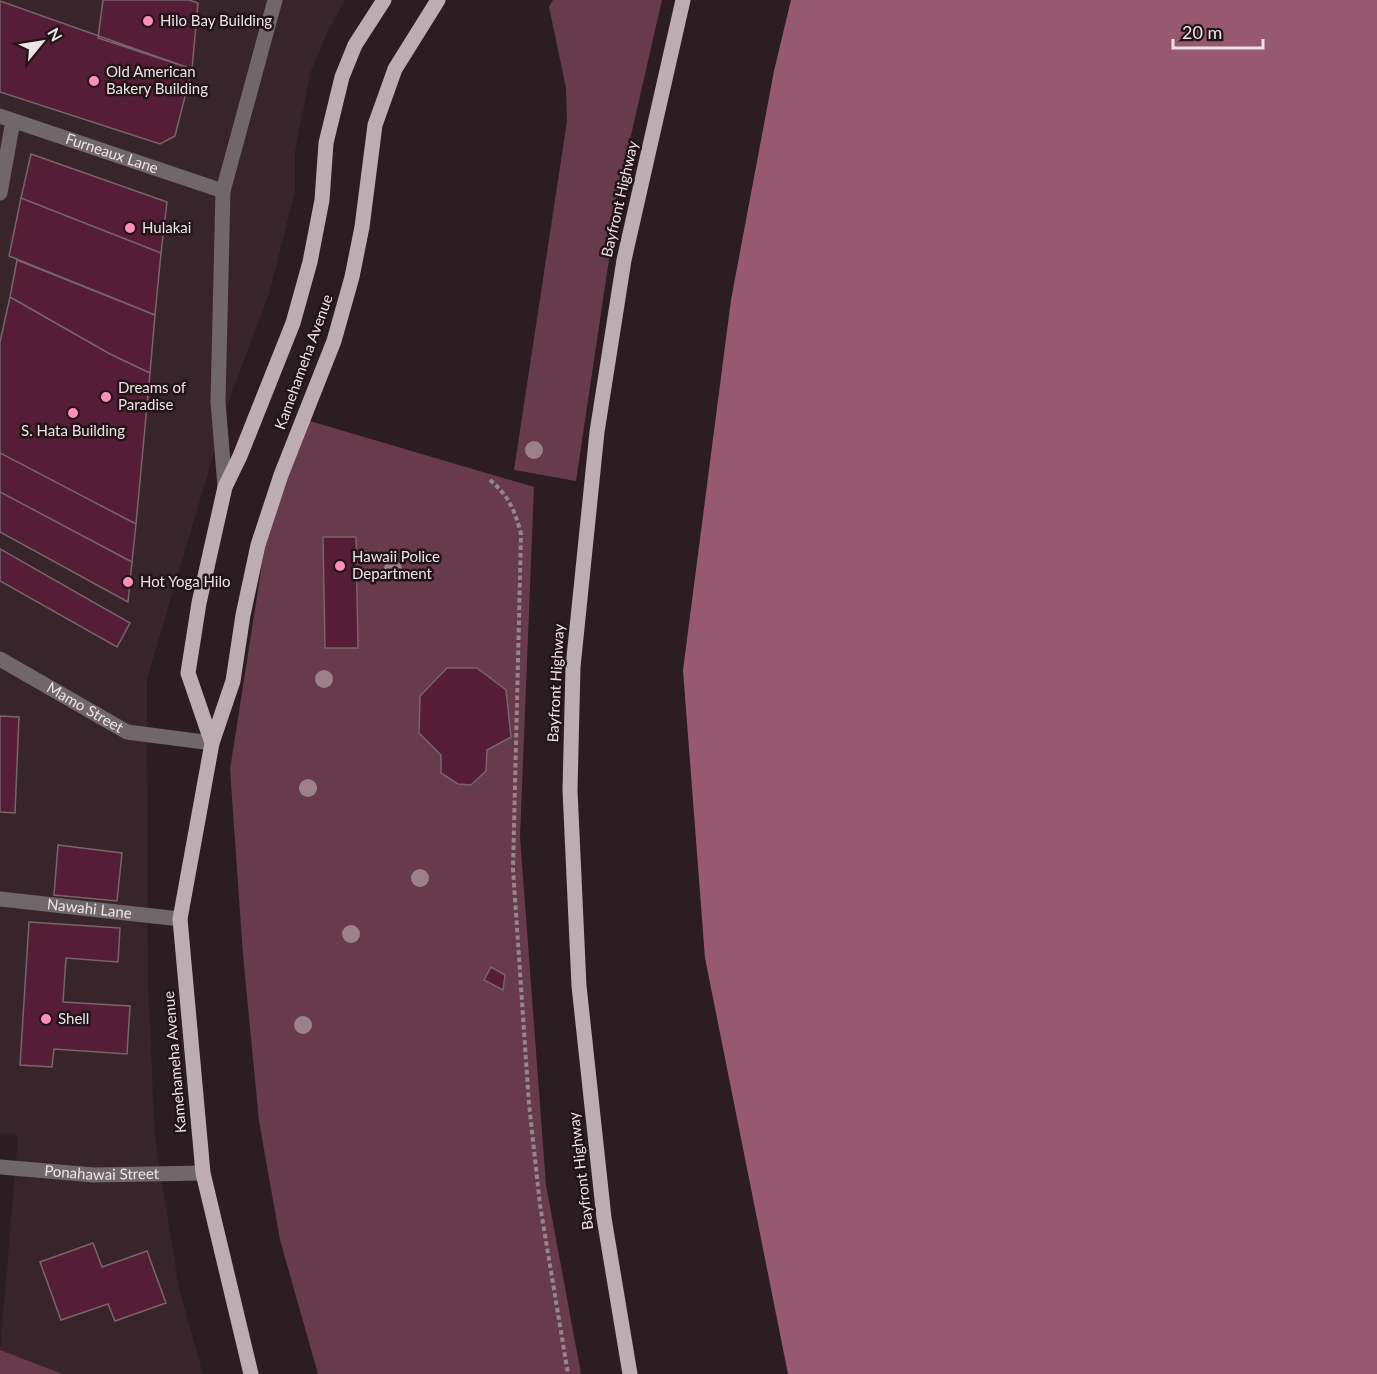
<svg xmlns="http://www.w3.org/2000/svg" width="1377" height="1374" font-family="Lato,sans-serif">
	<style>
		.built { fill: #38242b }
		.green { fill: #673a4c }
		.water { fill: #975970 }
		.building { fill: #551e36; stroke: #76656b; stroke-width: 1.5 }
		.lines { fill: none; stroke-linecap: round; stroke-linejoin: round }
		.path { stroke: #93878b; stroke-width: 4; stroke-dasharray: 4.5 3; stroke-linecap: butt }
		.minor { stroke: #6f6769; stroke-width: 15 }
		.major { stroke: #bdadb2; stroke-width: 15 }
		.tree { fill: #9c818a }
		.poi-dot { fill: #ff8eba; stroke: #221419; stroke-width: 2 }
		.labels { text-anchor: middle; stroke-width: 5; stroke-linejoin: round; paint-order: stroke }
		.poi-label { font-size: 15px; fill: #ede3e6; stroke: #221419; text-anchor: start }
		.street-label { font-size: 15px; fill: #ede3e6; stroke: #221419 }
	</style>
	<rect width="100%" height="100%" fill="#2b1d22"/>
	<!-- built -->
	<path class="built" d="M0,0H345L327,33L311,71L295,151V192L269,294L232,392L147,679L148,985L155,1137L179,1288L203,1374H63L0,1350L18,1136L0,1133Z"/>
	<!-- green -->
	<path class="green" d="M553,0H662L621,179L576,481L514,470L567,121L566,88L549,7Z
		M303,419L534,487L520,837L546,1185L581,1374H318L280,1240L259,1121L243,955L230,769L268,526Z
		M0,1350L63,1374H0Z"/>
	<!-- water -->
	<path class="water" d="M791,0H1377V1374H788L705,958L683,670L731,300L774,71Z"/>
	<!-- building -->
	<path class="building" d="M103,0H189L198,3L192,69L98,38Z
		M0,1L192,69L175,136L160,144L0,92Z
		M31,154L167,202L161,253L21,198Z
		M21,198L161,253L155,315L9,256Z
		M17,260L155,315L150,373L110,354L10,297Z
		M10,297L110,354L150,373L136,524L0,453V342Z
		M0,453L136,524L132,562L0,492Z
		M0,492L132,562L128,602L0,532Z
		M323,537H356L358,648H325Z
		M0,549L130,623L117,647L0,581Z
		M447,668H477L506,690L511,737L487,750L486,771L471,785L458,784L441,773V755L419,733L420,696Z
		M0,716L19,717L15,813L0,812Z
		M58,845L122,853L117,901L54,895Z
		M29,922L120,928L118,962L66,958L63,1002L130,1006L127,1054L54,1049L52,1067L20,1065Z
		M491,967L505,975L503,990L484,980Z
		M93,1243L102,1267L147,1251L166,1303L115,1321L108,1304L61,1320L40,1262Z"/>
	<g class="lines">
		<!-- path -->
		<path class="path" d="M490,480C509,496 515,511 521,534L513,869L529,1104L540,1205L568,1374"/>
		<!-- minor -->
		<g class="minor">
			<path id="s1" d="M0,116L223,191"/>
			<path d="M0,193L13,121"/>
			<path d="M225,487L218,402L223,191L275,0"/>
			<path id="s2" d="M0,659L127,732L212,743"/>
			<path id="s3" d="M0,899L180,919"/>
			<path id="s4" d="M0,1167L94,1175L203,1173"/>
		</g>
		<!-- major -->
		<path class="major" d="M212,743L188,673L199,603L225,487L240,456L293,323L310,262L322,200L326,143L342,77L355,45L384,0
			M251,1374L203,1173L180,919L212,743L233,681L243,615L258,545L281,475L334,341L352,277L362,227L375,125L395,69L438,0
			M630,1374L604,1218L579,986L570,790L573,667L597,432L624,260L683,0"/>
	</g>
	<!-- trees -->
	<g class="tree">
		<circle cx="534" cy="450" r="9"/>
		<circle cx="393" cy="569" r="9"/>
		<circle cx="324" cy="679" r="9"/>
		<circle cx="308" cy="788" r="9"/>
		<circle cx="420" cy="878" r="9"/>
		<circle cx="351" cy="934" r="9"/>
		<circle cx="303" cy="1025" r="9"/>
	</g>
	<!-- markers -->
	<g class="poi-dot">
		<circle cx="148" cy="21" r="6"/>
		<circle cx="94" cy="81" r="6"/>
		<circle cx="130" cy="228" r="6"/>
		<circle cx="106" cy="397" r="6"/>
		<circle cx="73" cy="413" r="6"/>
		<circle cx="340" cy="566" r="6"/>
		<circle cx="128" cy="582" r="6"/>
		<circle cx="46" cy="1019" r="6"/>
	</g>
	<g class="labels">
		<!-- poi labels -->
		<g class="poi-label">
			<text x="160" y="26">Hilo Bay Building</text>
			<text x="106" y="77">Old American<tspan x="106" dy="17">Bakery Building</tspan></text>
			<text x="142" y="233">Hulakai</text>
			<text x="118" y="393">Dreams of<tspan x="118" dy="17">Paradise</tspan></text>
			<text x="73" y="436" text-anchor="middle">S. Hata Building</text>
			<text x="352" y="562">Hawaii Police<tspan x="352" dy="17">Department</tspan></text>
			<text x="140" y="587">Hot Yoga Hilo</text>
			<text x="58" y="1024">Shell</text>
		</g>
		<!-- street labels -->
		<g class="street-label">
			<text dy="5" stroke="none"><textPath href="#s1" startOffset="118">Furneaux Lane</textPath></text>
			<text transform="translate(620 199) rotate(-77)" y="5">Bayfront Highway</text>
			<text transform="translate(304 362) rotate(-70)" y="5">Kamehameha Avenue</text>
			<text transform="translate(556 683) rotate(-87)" y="5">Bayfront Highway</text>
			<text dy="5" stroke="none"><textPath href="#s2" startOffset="98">Mamo Street</textPath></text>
			<text dy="5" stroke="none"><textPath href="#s3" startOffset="90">Nawahi Lane</textPath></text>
			<text transform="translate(175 1062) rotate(-95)" y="5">Kamehameha Avenue</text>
			<text transform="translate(581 1171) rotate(-97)" y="5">Bayfront Highway</text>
			<text dy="5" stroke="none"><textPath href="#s4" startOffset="102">Ponahawai Street</textPath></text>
		</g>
	</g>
	<!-- north arrow -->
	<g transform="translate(42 42) rotate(60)" stroke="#221419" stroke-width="4.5" paint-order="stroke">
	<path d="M0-4.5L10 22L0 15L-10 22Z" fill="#ede3e6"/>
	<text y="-9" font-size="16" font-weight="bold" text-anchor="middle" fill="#ede3e6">N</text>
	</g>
	<!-- scale -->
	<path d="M1173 39v9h90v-9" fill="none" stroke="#ede3e6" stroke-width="3"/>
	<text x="1182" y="39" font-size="18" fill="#ede3e6" stroke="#221419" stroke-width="4.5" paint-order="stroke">20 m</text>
</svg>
